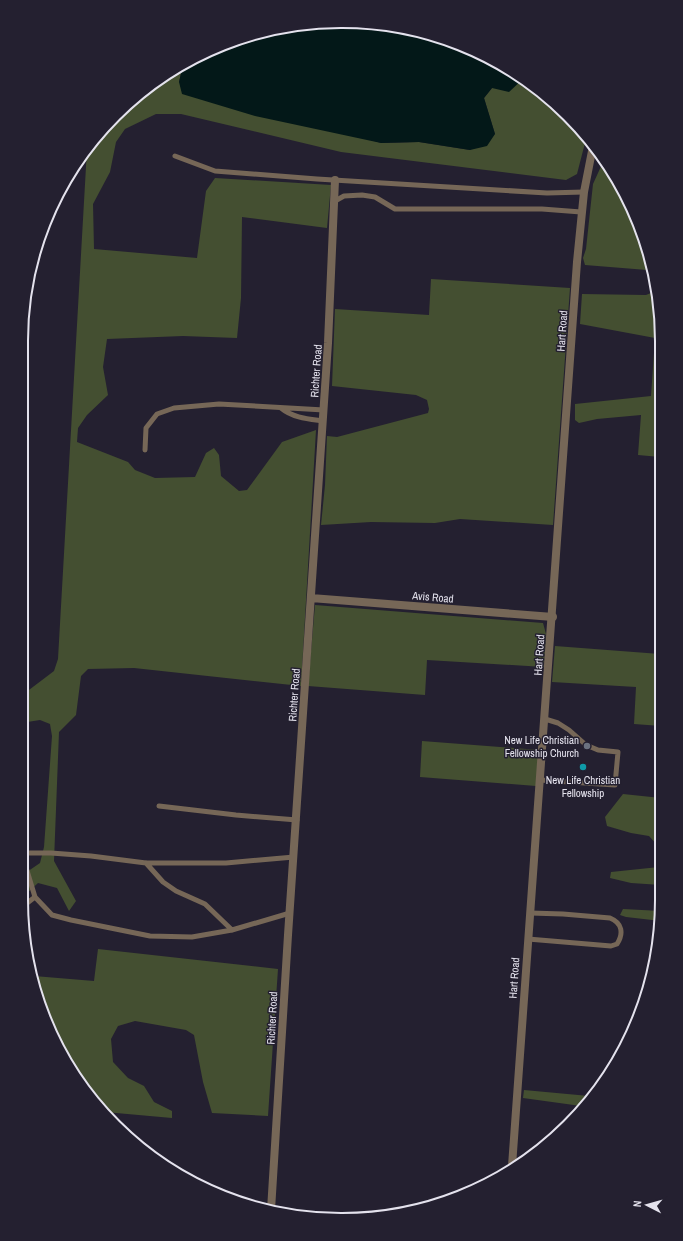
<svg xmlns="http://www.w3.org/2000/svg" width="683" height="1241" font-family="'Archivo Narrow',sans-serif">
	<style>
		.green { fill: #444f31 }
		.water { fill: #031818 }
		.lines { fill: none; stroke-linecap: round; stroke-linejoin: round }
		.service { stroke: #766757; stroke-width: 5 }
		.minor { stroke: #766757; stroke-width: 8 }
		.tertiary { stroke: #766757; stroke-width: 8 }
		.worship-dot { fill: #6b7280; stroke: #242030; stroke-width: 1.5 }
		.culture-dot { fill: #0f9aa8; stroke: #242030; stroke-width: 1.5 }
		.labels { text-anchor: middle; stroke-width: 3; stroke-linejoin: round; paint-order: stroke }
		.street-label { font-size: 11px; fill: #e4e2ed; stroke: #242030 }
		.poi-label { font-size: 11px; fill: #e4e2ed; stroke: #242030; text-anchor: end }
		.rim { fill: none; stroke: #e4e2ed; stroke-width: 2 }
	</style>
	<rect width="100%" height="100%" fill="#242030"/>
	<!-- green -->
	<path class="green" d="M183,65L179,82L381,143L419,142L470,150L495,134L484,98L492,88L523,79L553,101L586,139L577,174L566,180L341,152L181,114H156L125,129L116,142L110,172L93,204L94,249L197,258L206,191L215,178L331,185L327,228L242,217L241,298L237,338L183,336L107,339L103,367L108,395L87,415L78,428L77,442L128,462L135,470L155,478L195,477L206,453L214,448L219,455L221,476L239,491L247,490L282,442L316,430L301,686L134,668L88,669L81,676L76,715L59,732L54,861L76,901L69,911L57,888L38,883L26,894H21V876L40,863L44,847L52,736L50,724L40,720L21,723V696L54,671L58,659L87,149L100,130L146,87Z
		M603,162H607L645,238L653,274L647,270L585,265L583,258L586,249L593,184Z
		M431,279L570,288L553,525L460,519L435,523L371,522L321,525L325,485L327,436L337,437L428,413L429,409L427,400L416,395L332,386L335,309L429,315Z
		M656,285L659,300L660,457L638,455L641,415L597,419L579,423L575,420V404L651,396L655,338L580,324L582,294L646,295L656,291Z
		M660,539V609L655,608Z
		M315,605L543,623L546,634L544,667L427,660L425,695L308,686Z
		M555,646L660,654L661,726L634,724L636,687L552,682Z
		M422,741L539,750L536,786L420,777Z
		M623,794L661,798V885L631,883L610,878L611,872L659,867L660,848L649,836L631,833L607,826L605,817Z
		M623,909L661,911V921L626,917L620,915Z
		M98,949L278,969L268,1116L212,1113L203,1082L194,1035L186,1030L135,1021L118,1026L111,1039L113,1062L128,1078L144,1086L154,1102L172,1111V1118L105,1112L87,1095L38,1003L34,976L94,981Z
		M524,1090L589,1096L581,1106L523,1098Z"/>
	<!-- water -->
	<path class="water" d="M320,22L383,24L444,38L502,64L523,79L509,92L492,88L484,98L495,134L487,146L470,150L419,142L381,143L255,116L182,94L179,82L183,65L200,54L258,32Z"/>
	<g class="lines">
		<!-- service -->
		<path class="service" d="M175,156L215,171L317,179L547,193L584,192
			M335,201L344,196L362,195L375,197L395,209H542L581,212
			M281,408C293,418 309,419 323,421
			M145,450L146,428L157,414L174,408L219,404L324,410
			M540,780L615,785L618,752L598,750L586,745L569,730L558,723L545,719
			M159,806L236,815L297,820
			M21,810L25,784L21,774
			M21,851L35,897L52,915L71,920L150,936L192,937L232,930L290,913
			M22,853H51L91,856L146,863H226L294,857
			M146,863L163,882L176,891L205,904L232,930
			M22,907L35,897
			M528,939L611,946L617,944C624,933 622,923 610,918L563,914L530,913"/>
		<!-- minor -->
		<path class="minor" d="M311,598L553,617
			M271,1210L288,935L328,343L335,180"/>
		<!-- tertiary -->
		<path class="tertiary" d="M512,1166L577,262L584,192L593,146"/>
	</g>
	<!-- markers -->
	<circle class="worship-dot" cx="587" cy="746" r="4"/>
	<circle class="culture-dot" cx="583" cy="767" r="4"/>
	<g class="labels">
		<!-- street labels -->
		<g class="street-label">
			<text transform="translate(562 331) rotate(-86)" y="4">Hart Road</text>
			<text transform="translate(316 371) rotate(-86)" y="4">Richter Road</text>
			<text transform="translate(433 597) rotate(5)" y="4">Avis Road</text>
			<text transform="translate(539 655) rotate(-86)" y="4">Hart Road</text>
			<text transform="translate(294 695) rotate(-86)" y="4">Richter Road</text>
			<text transform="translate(514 978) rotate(-86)" y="4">Hart Road</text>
			<text transform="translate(272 1018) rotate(-87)" y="4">Richter Road</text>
		</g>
		<!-- poi labels -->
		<g class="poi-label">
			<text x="579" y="744">New Life Christian<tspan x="579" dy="13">Fellowship Church</tspan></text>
			<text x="583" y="784" text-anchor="middle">New Life Christian<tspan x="583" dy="13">Fellowship</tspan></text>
		</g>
	</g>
	<!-- crop -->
	<path d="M0 0H683V1241H0ZM341 28H342A313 313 0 0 1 655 341V900A313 313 0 0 1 342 1213H341A313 313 0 0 1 28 900V341A313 313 0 0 1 341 28Z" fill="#242030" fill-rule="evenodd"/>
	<path class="rim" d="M341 28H342A313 313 0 0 1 655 341V900A313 313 0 0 1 342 1213H341A313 313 0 0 1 28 900V341A313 313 0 0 1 341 28Z"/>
	<!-- north arrow -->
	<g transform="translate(647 1205) rotate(276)" stroke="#242030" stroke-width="3" paint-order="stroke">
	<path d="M0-3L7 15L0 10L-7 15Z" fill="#e4e2ed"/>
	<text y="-6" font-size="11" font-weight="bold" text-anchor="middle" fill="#e4e2ed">N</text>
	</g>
</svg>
